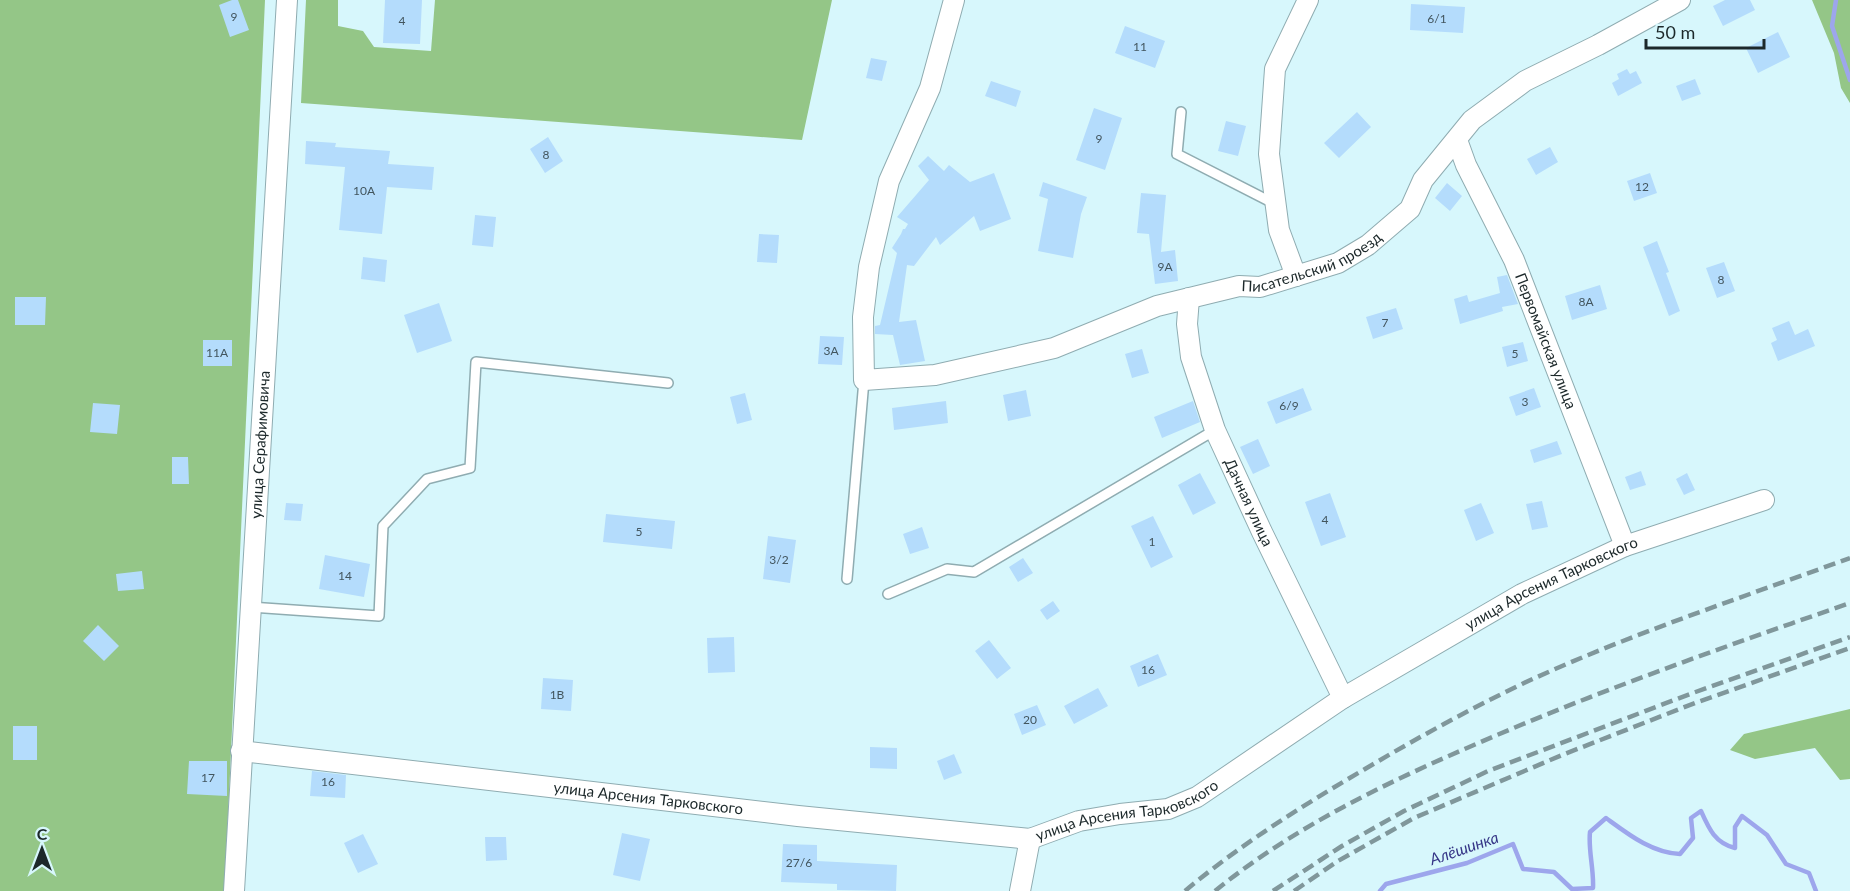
<svg xmlns="http://www.w3.org/2000/svg" width="1850" height="891" font-family="Lato,sans-serif">
	<style>
		.forest { fill: #94c687 }
		.lines { fill: none; stroke-linecap: round; stroke-linejoin: round }
		.stream { stroke: #9da6ec; stroke-width: 4.5 }
		.building { fill: #b4dcfc }
		.lane-casing { stroke: #8facb1; stroke-width: 12 }
		.street-casing { stroke: #8facb1; stroke-width: 22 }
		.lane { stroke: #fff; stroke-width: 9 }
		.street { stroke: #fff; stroke-width: 20 }
		.rail { stroke: #80979b; stroke-width: 4.5; stroke-dasharray: 12 6; stroke-linecap: butt }
		.labels { text-anchor: middle; stroke-width: 4.5; stroke-linejoin: round; paint-order: stroke }
		.number-label { font-size: 12px; fill: #42555e }
		.street-label { font-size: 15px; fill: #1c282a; stroke: #d7f7fc }
		.water-label { font-size: 16px; font-style: italic; fill: #363687; stroke: #d7f7fc }
	</style>
	<rect width="100%" height="100%" fill="#d7f7fc"/>
	<!-- forest -->
	<path class="forest" d="M0,0H265L229,796L224,891H0Z
		M306,0H338V26L363,31L374,47L431,51L435,0H832L802,140L301,103Z
		M1812,0H1850V103L1841,88L1834,53Z
		M1850,709V779L1840,780L1815,748L1755,759L1730,750L1744,734Z"/>
	<g class="lines">
		<!-- stream -->
		<path class="stream" d="M1836,0L1832,26L1850,80
			M1380,891L1386,884L1467,863L1513,844L1523,869L1554,872L1572,889L1593,888C1594,869 1588,850 1590,832L1606,818C1628,834 1652,853 1680,854L1693,838L1691,818L1701,811C1709,829 1715,843 1735,848V827L1742,816L1767,835L1786,864L1809,873L1816,891"/>
	</g>
	<!-- building -->
	<path class="building" d="M232,0H238L249,30L230,37L219,5Z
		M385,0H422L420,44L383,43Z
		M1725,0H1750L1755,10L1723,26L1713,6Z
		M1411,4L1465,7L1463,33L1410,30Z
		M1125,26L1165,41L1155,68L1115,53Z
		M1778,32L1790,57L1758,73L1746,48Z
		M871,58L887,61L882,81L866,78Z
		M1627,69L1630,74L1636,71L1642,83L1618,96L1612,83L1619,79L1617,74Z
		M1695,79L1701,94L1682,101L1676,86Z
		M991,81L1021,91L1016,107L985,96Z
		M1094,108L1122,118L1105,170L1076,160Z
		M1357,112L1371,127L1339,158L1324,143Z
		M1226,121L1246,126L1238,156L1218,151Z
		M548,137L563,161L545,173L530,149Z
		M306,141L336,143L335,147L390,151L388,164L434,167L432,190L387,187L382,234L339,230L345,167L305,164Z
		M1550,147L1558,162L1536,175L1527,159Z
		M928,156L944,171L949,165L970,182L994,173L1011,219L980,231L974,216L940,245L936,237L914,266L907,265L899,322L916,320L925,361L900,365L893,335L875,334V326L880,325L897,253L892,248L901,234L903,229H905L908,224L897,217L929,180L918,166Z
		M1650,173L1657,193L1634,201L1627,181Z
		M1043,182L1087,197L1081,214L1073,258L1038,251L1048,199L1039,196Z
		M1447,183L1462,196L1450,211L1435,198Z
		M1141,193L1166,195L1161,252L1175,250L1178,281L1155,284L1149,234L1137,233Z
		M475,215L496,217L493,247L472,245Z
		M759,234L779,235L777,263L757,262Z
		M1657,241L1669,272L1666,273L1680,311L1669,316L1643,247Z
		M363,257L387,260L385,282L361,279Z
		M1724,262L1735,291L1717,298L1706,268Z
		M1507,275L1518,304L1502,307L1503,311L1460,324L1454,299L1467,295L1469,302L1500,293L1497,277Z
		M1600,285L1607,309L1572,320L1565,296Z
		M15,297H46L45,325H15Z
		M439,303L452,341L417,353L404,315Z
		M1396,308L1403,329L1373,339L1366,317Z
		M1789,321L1795,335L1808,329L1815,346L1778,361L1771,343L1777,340L1772,328Z
		M820,336L844,337L842,365L818,364Z
		M203,340H232V366H203Z
		M1523,342L1528,361L1507,367L1502,347Z
		M1142,349L1149,373L1132,378L1125,354Z
		M1303,388L1312,410L1276,424L1267,402Z
		M1534,388L1541,407L1516,416L1509,397Z
		M1026,390L1031,416L1008,421L1003,395Z
		M745,393L752,420L737,424L730,397Z
		M946,401L948,423L894,430L892,408Z
		M1193,401L1200,422L1162,438L1154,417Z
		M93,403L120,405L117,434L90,432Z
		M1258,439L1270,466L1253,474L1240,447Z
		M1557,441L1562,454L1534,463L1530,450Z
		M172,457H188L189,484H172Z
		M1641,471L1646,485L1630,490L1625,477Z
		M1200,473L1216,503L1193,515L1178,485Z
		M1687,473L1695,490L1684,495L1676,479Z
		M1330,493L1346,537L1321,546L1305,502Z
		M1542,501L1548,527L1532,530L1526,504Z
		M286,503L303,504L301,521L284,520Z
		M1481,503L1494,533L1476,541L1464,510Z
		M606,514L675,521L672,549L603,542Z
		M1153,516L1173,557L1151,568L1131,526Z
		M922,527L929,548L910,554L903,534Z
		M768,536L796,540L790,583L763,579Z
		M325,555L370,564L364,597L319,589Z
		M1023,558L1033,573L1018,582L1009,567Z
		M142,571L144,589L118,591L116,574Z
		M1053,601L1060,611L1047,620L1040,610Z
		M98,625L119,646L104,661L83,641Z
		M734,637L735,672L708,673L707,638Z
		M989,640L1011,668L997,679L975,651Z
		M1158,654L1167,675L1138,687L1130,666Z
		M543,678L573,680L571,711L541,709Z
		M1098,688L1108,706L1074,724L1064,706Z
		M1037,705L1046,725L1022,735L1014,714Z
		M13,726H37V760H13Z
		M870,747L897,748V769L870,768Z
		M954,754L962,773L944,780L937,761Z
		M189,761H227V796L187,794Z
		M312,771L346,775L345,798L310,796Z
		M622,833L650,839L640,881L613,875Z
		M363,834L378,864L358,873L344,843Z
		M485,837H506L507,860L486,861Z
		M783,844L817,845V861L897,865L896,891L837,890V884L781,882Z"/>
	<g class="lines">
		<defs>
			<path id="lane" d="M1181,112L1177,154L1275,204
				M847,579L864,380
				M888,594L947,569L974,572L1215,430
				M250,607L379,616L383,526L427,479L470,468L476,362L668,383"/>
			<g id="street">
				<path id="s1" d="M954,0L930,88L889,181L869,267L863,317L864,380L935,375L1054,348L1157,306L1239,286L1260,287L1338,263L1368,245L1410,209L1423,180L1472,120L1525,81L1598,45L1680,0"/>
				<path id="s2" d="M1457,140L1466,165L1514,260L1625,546"/>
				<path d="M1296,276L1279,230L1269,154L1275,69L1308,0"/>
				<path id="s3" d="M1189,298L1187,324L1191,357L1215,430L1262,532L1343,698"/>
				<path id="s4" d="M241,751L798,816L1030,839L1079,821L1120,814L1168,809L1197,797L1343,698L1522,594L1625,546L1764,500"/>
				<path id="s5" d="M234,891L287,0"/>
				<path d="M1020,891L1030,839"/>
			</g>
		</defs>
		<!-- lane casing -->
		<use href="#lane" class="lane-casing"/>
		<!-- street casing -->
		<use href="#street" class="street-casing"/>
		<!-- lane -->
		<use href="#lane" class="lane"/>
		<!-- street -->
		<use href="#street" class="street"/>
		<!-- rail -->
		<path class="rail" d="M1185,891C1241,844 1302,806 1365,769C1417,738 1470,709 1524,683C1630,634 1741,598 1850,558
			M1215,891C1290,830 1379,786 1467,748C1592,693 1721,648 1850,603
			M1273,891L1342,846L1404,811L1488,771L1690,694L1850,637
			M1294,891L1338,861L1414,818L1562,755L1695,703L1850,648"/>
	</g>
	<g class="labels">
		<!-- number labels -->
		<g class="number-label">
			<text x="234" y="21">9</text>
			<text x="1437" y="23">6/1</text>
			<text x="402" y="25">4</text>
			<text x="1140" y="51">11</text>
			<text x="1099" y="143">9</text>
			<text x="546" y="159">8</text>
			<text x="1642" y="191">12</text>
			<text x="364" y="195">10А</text>
			<text x="1165" y="271">9А</text>
			<text x="1721" y="284">8</text>
			<text x="1586" y="306">8А</text>
			<text x="1385" y="327">7</text>
			<text x="831" y="355">3А</text>
			<text x="217" y="357">11А</text>
			<text x="1515" y="358">5</text>
			<text x="1525" y="406">3</text>
			<text x="1289" y="410">6/9</text>
			<text x="1325" y="524">4</text>
			<text x="639" y="536">5</text>
			<text x="1152" y="546">1</text>
			<text x="779" y="564">3/2</text>
			<text x="345" y="580">14</text>
			<text x="1148" y="674">16</text>
			<text x="557" y="699">1В</text>
			<text x="1030" y="724">20</text>
			<text x="208" y="782">17</text>
			<text x="328" y="786">16</text>
			<text x="799" y="867">27/6</text>
		</g>
		<!-- street labels -->
		<g class="street-label">
			<text dy="5" stroke="none"><textPath href="#s1" startOffset="861">Писательский проезд</textPath></text>
			<text dy="5" stroke="none"><textPath href="#s2" startOffset="220">Первомайская улица</textPath></text>
			<text dy="5" stroke="none"><textPath href="#s5" startOffset="447">улица Серафимовича</textPath></text>
			<text dy="5" stroke="none"><textPath href="#s3" startOffset="216">Дачная улица</textPath></text>
			<text dy="5" stroke="none"><textPath href="#s4" startOffset="1382">улица Арсения Тарковского</textPath></text>
			<text dy="5" stroke="none"><textPath href="#s4" startOffset="410">улица Арсения Тарковского</textPath></text>
			<text dy="5" stroke="none"><textPath href="#s4" startOffset="896">улица Арсения Тарковского</textPath></text>
		</g>
		<!-- water labels -->
		<g class="water-label">
			<text transform="translate(1464 848) rotate(-19)" y="6">Алёшинка</text>
		</g>
	</g>
	<!-- north arrow -->
	<g transform="translate(42 849)" stroke="#d7f7fc" stroke-width="4.5" paint-order="stroke">
	<path d="M0-4.5L10 22L0 15L-10 22Z" fill="#1c282a"/>
	<text y="-9" font-size="16" font-weight="bold" text-anchor="middle" fill="#1c282a">С</text>
	</g>
	<!-- scale -->
	<path d="M1646 39v9h118v-9" fill="none" stroke="#1c282a" stroke-width="3"/>
	<text x="1655" y="39" font-size="18" fill="#1c282a" stroke="#d7f7fc" stroke-width="4.5" paint-order="stroke">50 m</text>
</svg>
